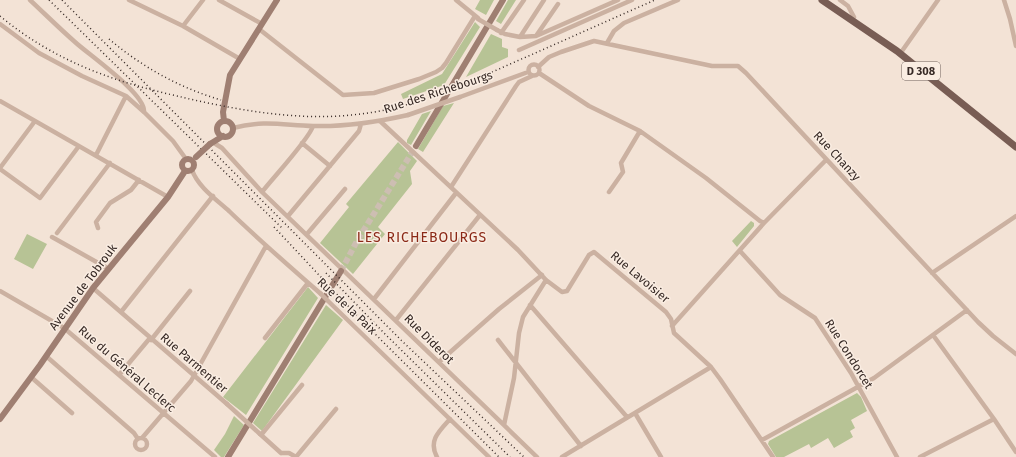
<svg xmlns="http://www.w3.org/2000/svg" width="1016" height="457" font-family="'Fira Sans',sans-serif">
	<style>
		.green { fill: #b7c395 }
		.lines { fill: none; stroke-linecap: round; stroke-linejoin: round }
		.secondary-tunnel { stroke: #cdbeb2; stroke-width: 6; stroke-dasharray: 6 3; stroke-linecap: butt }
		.street { stroke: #cbb1a1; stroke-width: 4.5 }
		.secondary { stroke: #9f7f72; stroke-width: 6 }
		.primary { stroke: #785d54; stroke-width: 7 }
		.rail { stroke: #352824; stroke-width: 1.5; stroke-dasharray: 1 3; stroke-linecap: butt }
		.street-bridge { stroke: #cbb1a1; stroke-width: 4.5 }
		.secondary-bridge { stroke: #9f7f72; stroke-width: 6 }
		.labels { text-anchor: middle; stroke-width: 3; stroke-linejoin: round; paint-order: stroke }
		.shield { fill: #faede2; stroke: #70635d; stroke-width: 1 }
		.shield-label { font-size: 11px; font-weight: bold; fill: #352824 }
		.street-label { font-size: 12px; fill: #352824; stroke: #faede2 }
		.quarter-label { font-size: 14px; letter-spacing: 1px; fill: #8b2917; stroke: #faede2 }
	</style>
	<rect width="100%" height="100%" fill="#f3e3d6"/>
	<!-- green -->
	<path class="green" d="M480,0H494L486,15L475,9Z
		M508,0H516L501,24L496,21Z
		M475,22L480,27L444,85L403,99L401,94L442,74Z
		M491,34L502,39V47L508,49V57L466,77Z
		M454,103L423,152L418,149L443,106Z
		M431,111L411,145L407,143V140L422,114Z
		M398,142L417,161L410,171L412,184L378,227L385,234L353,274L320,243L349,207L346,204Z
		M751,221L754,223V226L737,247L732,241Z
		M27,234L47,244L33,269L14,259Z
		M308,287L318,298L246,415L223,397Z
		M326,305L343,320L262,431L253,423Z
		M857,393L861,397L867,411L851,420L855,428L850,431L853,437L834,448L828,438L811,448L809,444L784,457H776L768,444L769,441Z
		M234,416L244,425L224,457H221L214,450L225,434Z"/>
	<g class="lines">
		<!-- secondary-tunnel -->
		<path class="secondary-tunnel" d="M341,271L357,241L416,146"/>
		<!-- street -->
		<path class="street" d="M30,0C45,14 59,28 75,42C89,55 146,94 144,112
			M129,0L183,26L240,59
			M219,0L262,24
			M456,0L478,18
			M840,0L848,6L854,17
			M1004,0L1010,19L1016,46
			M0,24L39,53L82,76L126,96L144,112L173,141L186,159
			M183,26L203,0
			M259,29L343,95L374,93L419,79L436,72L442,68L446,63L475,16
			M497,30L505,34L520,37L536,36L618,0
			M501,33L524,0
			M536,36L558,4
			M520,37L544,0
			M607,43L614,31L624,23L678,0
			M519,50L632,0
			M902,51L938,0
			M528.5 70a5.5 5.5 0 1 1 11 0a5.5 5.5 0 1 1-11 0Z
			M538,67L549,57L561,52L594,41L712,66H738L746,73L978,322L993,336L1016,354
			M539,73L589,106L640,131L706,178L760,221L764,223
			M460,97L528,72
			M0,101L168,197
			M380,121L518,250L546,280L562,292L567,291L589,255L594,252L666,312L671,319L674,333L711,367L720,379L773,457
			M233,128C264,120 282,125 313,126C345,127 377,122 408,115
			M214,143L222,148L262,192L537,457
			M302,143L330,166
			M96,155L126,96
			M0,168L35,121
			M0,169L40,198L79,146
			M192,170C198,187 217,200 229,211C259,240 290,267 321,294
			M451,187L516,86L519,82L532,76
			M262,192C272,179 310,138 313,126
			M609,192L623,172L621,163L640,131
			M288,216L359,131L361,124
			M98,228L96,222L110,203L131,190L139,180
			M57,233L110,163
			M307,234L345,189
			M52,237L109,269
			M740,251L780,295L815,318L851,373L897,457
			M932,273L1016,216
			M93,288L227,404
			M0,291L64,328L215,457
			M374,299L456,193
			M327,300L489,457
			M530,305L627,417
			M121,312L213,196
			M396,320L480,215
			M672,326L764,223L826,160
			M933,335L994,419L1016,452
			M265,338L308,283
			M151,340L190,291
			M498,340L581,446
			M46,356L134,433L138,439
			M439,362L499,309L542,275
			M119,375L150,338
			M31,377L72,413
			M635,413L661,457
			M504,425L514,378L519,333L523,317L546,280
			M260,434L281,453
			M261,435L302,385
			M142,438L191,381L266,246
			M135 444a6 6 0 1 1 12 0a6 6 0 1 1-12 0Z
			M762,440L874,378L967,310
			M281,453H289L296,457
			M296,457L336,409
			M437,457C428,441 439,431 450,419
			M562,457L711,367
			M920,457L994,419"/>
		<!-- secondary -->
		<path class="secondary" d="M224,121L223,112L230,75L277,0
			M217 129a8 8 0 1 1 16 0a8 8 0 1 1-16 0Z
			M210,144L223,136
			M416,146L503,0
			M182 165a6 6 0 1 1 12 0a6 6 0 1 1-12 0Z
			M0,419L40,365L93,288L168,197L185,171
			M228,457L341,271"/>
		<!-- primary -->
		<path class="primary" d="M822,0L897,51L1016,147"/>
		<!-- rail -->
		<path class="rail" d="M49,0L283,229
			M62,0L401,340L524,457
			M0,16C53,60 111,81 177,96C232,109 294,121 351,115C410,110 463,85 517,61C563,41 609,20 655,0
			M109,39C142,67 180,88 221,100
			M274,227L363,322L499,457
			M326,273L385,334L510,457"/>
		<!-- street-bridge -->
		<path class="street-bridge" d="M478,19L497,30
			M408,115L460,97
			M321,294L327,300
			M227,404L260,434"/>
		<!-- secondary-bridge -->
		<path class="secondary-bridge" d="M196,157L210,144"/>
	</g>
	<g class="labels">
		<!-- shield labels -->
		<rect class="shield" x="902" y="62" width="38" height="18" rx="3"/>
		<g class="shield-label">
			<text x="921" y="75">D 308</text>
		</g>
		<!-- street labels -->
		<g class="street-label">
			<text transform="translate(438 92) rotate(-18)" y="4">Rue des Richebourgs</text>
			<text transform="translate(837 156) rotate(47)" y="4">Rue Chanzy</text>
			<text transform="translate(640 277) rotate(40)" y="4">Rue Lavoisier</text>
			<text transform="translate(83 287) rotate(-53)" y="4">Avenue de Tobrouk</text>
			<text transform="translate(347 306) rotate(43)" y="4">Rue de la Paix</text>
			<text transform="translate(429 339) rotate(45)" y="4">Rue Diderot</text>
			<text transform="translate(849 354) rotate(58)" y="4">Rue Condorcet</text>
			<text transform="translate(194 363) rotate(41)" y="4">Rue Parmentier</text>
			<text transform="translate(127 369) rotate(41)" y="4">Rue du Général Leclerc</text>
		</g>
		<!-- quarter labels -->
		<g class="quarter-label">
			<text x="422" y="242">LES RICHEBOURGS</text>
		</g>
	</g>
</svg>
